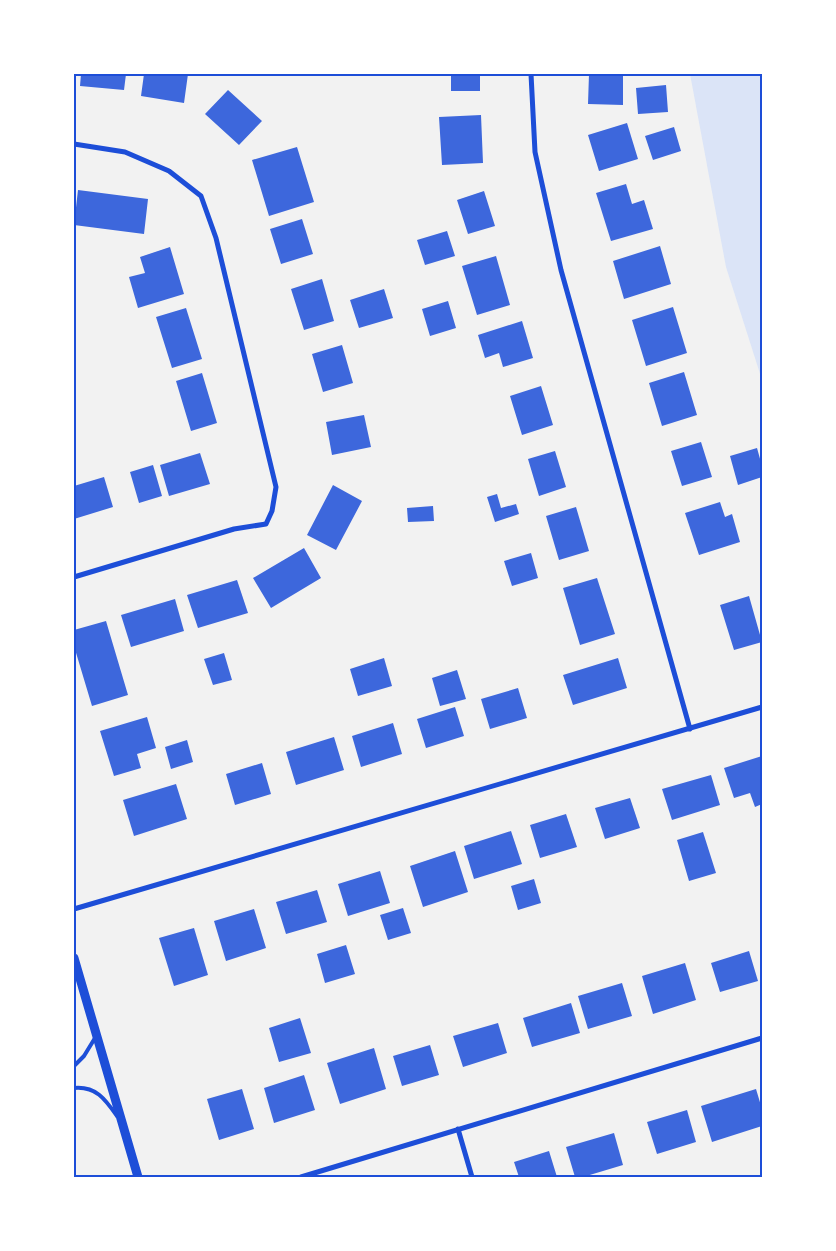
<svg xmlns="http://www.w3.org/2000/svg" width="836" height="1251" font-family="Signika,sans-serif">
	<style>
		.green { fill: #dbe4f7 }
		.building { fill: #3d67dc }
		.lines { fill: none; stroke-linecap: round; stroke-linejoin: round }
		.service { stroke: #1d4ed8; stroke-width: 4 }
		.minor { stroke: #1d4ed8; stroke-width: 5 }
		.tertiary { stroke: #1d4ed8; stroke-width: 9 }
		.neatline { fill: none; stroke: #1d4ed8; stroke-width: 2 }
	</style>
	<rect width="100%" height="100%" fill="#f2f2f2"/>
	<!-- green -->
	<path class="green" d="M690,74H762V380L726,267Z"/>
	<!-- building -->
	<path class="building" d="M81,74H126L124,90L80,86Z
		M144,74H188L184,103L141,96Z
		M451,74H480V91H451Z
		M589,74H623V105L588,104Z
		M666,85L668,112L638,114L636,88Z
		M228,90L262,121L239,145L205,114Z
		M481,115L483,163L442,165L439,117Z
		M627,123L638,159L599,171L588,135Z
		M674,127L681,151L653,160L645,136Z
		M297,147L314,202L269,216L252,160Z
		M626,184L632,204L644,200L653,229L611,241L596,193Z
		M78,190L148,199L144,234L74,225Z
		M484,191L495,226L468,234L457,200Z
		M302,219L313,254L281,264L270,229Z
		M447,231L455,256L425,265L417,240Z
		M660,246L671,284L624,299L613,261Z
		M170,247L184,294L138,308L129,277L145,273L140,257Z
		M496,256L510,305L477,315L462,266Z
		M322,279L334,321L304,330L291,289Z
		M384,289L393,318L359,328L350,300Z
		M448,301L456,328L430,336L422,309Z
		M673,307L687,353L646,366L632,320Z
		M186,308L202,359L172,368L156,317Z
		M522,321L533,358L503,367L499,353L485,358L478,335Z
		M342,345L353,383L323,392L312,354Z
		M684,372L697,415L662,426L649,383Z
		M202,373L217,423L191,431L176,381Z
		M541,386L553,425L522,435L510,396Z
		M364,415L371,447L332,455L326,422Z
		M701,442L712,477L682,486L671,451Z
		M757,448L762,466V477L738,485L730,456Z
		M555,451L566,487L539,496L528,459Z
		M200,453L210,484L169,496L160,465Z
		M153,465L162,496L139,503L130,472Z
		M104,477L113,507L74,519V486Z
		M333,485L362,501L336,550L307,535Z
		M497,494L501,508L516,504L519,514L495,522L487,497Z
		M720,502L725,517L732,514L740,542L699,555L685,513Z
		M433,506L434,521L408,522L407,508Z
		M576,507L589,551L559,560L546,516Z
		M304,548L321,578L271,608L253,578Z
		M531,553L538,578L512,586L504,561Z
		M597,578L615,634L580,645L563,588Z
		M237,580L248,613L198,628L187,595Z
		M749,596L762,642L734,650L720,605Z
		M175,599L184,631L131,647L121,615Z
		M106,621L128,695L92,706L74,646V630Z
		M224,653L232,680L213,685L204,659Z
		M384,658L392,686L358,696L350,669Z
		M618,658L627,688L573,705L563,675Z
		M457,670L466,699L440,706L432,678Z
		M518,688L527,718L490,729L481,699Z
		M455,707L464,736L426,748L417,719Z
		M147,717L156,748L137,754L141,768L114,776L100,731Z
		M393,723L402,754L361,767L352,736Z
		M334,737L344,770L296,785L286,752Z
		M187,740L193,762L171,769L165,747Z
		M762,756V804L755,807L750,793L734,798L724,768Z
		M262,763L271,794L235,805L226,774Z
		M711,775L720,805L672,820L662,789Z
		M176,784L187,819L134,836L123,800Z
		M630,798L640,828L605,839L595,808Z
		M566,814L577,847L540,858L530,825Z
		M511,831L522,864L474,879L464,846Z
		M703,832L716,873L689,881L677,840Z
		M455,851L468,892L423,907L410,866Z
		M380,871L390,903L348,916L338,884Z
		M534,879L541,903L518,910L511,886Z
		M317,890L327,922L286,934L276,902Z
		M403,908L411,933L388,940L380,915Z
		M254,909L266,948L226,961L214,921Z
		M194,928L208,975L174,986L159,938Z
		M346,945L355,974L325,983L317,954Z
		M749,951L758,981L720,992L711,963Z
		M685,963L696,1000L653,1014L642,976Z
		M622,983L632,1016L588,1029L578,996Z
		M571,1003L580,1033L532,1047L523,1018Z
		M300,1018L311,1053L279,1062L269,1028Z
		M498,1023L507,1053L463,1067L453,1036Z
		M430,1045L439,1075L402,1086L393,1056Z
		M374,1048L386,1089L340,1104L327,1063Z
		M304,1075L315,1110L274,1123L264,1088Z
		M242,1089L254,1129L219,1140L207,1099Z
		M756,1089L762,1109V1126L712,1142L701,1106Z
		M687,1110L696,1142L657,1154L647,1122Z
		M614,1133L623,1165L583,1177H575L566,1147Z
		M549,1151L557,1177H519L514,1162Z"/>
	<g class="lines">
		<!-- service -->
		<path class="service" d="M74,1066L84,1056L95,1038
			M74,1088C96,1086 105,1099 117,1116"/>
		<!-- minor -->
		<path class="minor" d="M531,74L535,152L561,270L690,729
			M74,144L125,152L169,171L201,196L216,238L276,487L272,511L266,524L234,529L74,577
			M74,909L762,707
			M458,1129L472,1177
			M301,1177L762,1038"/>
		<!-- tertiary -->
		<path class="tertiary" d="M74,958L138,1177"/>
	</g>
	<!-- border -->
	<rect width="836" height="1251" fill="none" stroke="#ffffff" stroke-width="150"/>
	<rect x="75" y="75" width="686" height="1101" class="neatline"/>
</svg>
